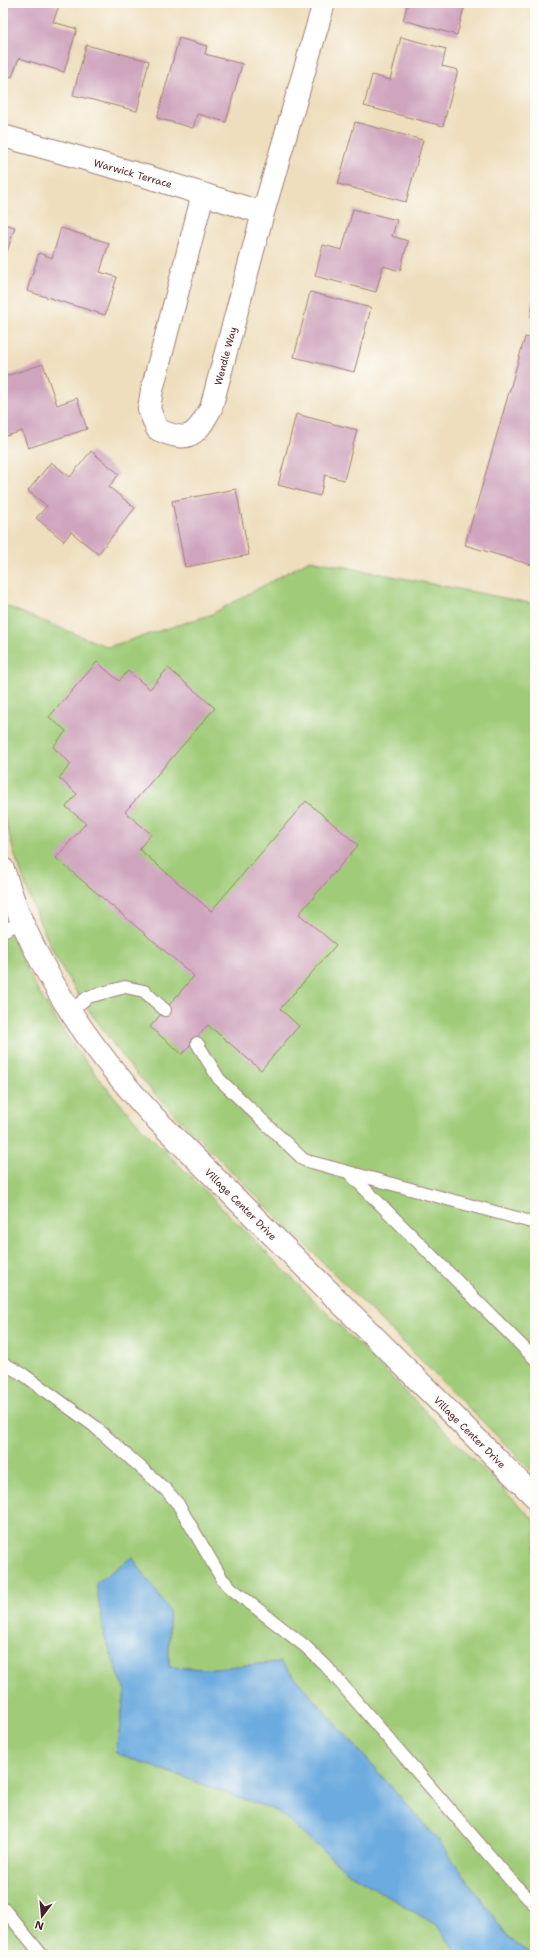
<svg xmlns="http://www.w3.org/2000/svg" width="538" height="1958" font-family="'Shantell Sans',sans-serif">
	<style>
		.green { fill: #a0cc79; stroke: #757652 }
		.water { fill: #6cabdf; stroke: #5b6585 }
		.building { fill: #cfa5be }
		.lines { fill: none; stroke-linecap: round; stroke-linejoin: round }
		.service-casing { stroke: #9c7e74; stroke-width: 14 }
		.minor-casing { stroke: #9c7e74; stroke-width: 24 }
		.tertiary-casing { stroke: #9c7e74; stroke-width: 24 }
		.service { stroke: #fff; stroke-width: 12 }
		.minor { stroke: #fff; stroke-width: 22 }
		.tertiary { stroke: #fff; stroke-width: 22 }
		.labels { text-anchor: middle; stroke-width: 3; stroke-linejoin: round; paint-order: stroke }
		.street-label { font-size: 10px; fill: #4a1f2b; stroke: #fdfcf7 }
	</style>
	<rect width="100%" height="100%" fill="#fdfcf7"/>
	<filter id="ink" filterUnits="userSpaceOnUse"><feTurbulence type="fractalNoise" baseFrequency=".025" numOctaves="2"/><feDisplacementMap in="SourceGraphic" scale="8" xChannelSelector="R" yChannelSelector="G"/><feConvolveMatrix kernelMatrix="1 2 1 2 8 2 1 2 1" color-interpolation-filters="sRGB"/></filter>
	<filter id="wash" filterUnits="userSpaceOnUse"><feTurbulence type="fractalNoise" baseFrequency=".012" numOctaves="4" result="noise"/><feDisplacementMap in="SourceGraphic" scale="16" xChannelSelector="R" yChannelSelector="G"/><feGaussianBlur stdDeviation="0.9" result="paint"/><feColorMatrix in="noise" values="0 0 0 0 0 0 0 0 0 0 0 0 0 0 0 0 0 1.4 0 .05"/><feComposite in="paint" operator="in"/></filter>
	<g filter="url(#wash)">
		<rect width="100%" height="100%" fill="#eedebd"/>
		<!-- green -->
		<path class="green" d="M310,560L535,604V1474L164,1104L128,1064L82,1001L56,958L36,914L14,853L3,811V605L108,647L210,615Z
			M3,915C32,996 85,1066 143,1129L535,1521V1955H531L509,1938L439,1841L281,1662L205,1669L169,1667V1610L104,1635L125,1691L116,1753L277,1811L349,1873L438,1926L458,1955H3Z"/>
		<!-- water -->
		<path class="water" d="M132,1557L169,1610V1667L205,1669L281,1662L439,1841L509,1938L531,1955H458L438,1926L349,1873L277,1811L116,1753L125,1691L104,1635L96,1583Z"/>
		<g id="blocks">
			<!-- building -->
			<path class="building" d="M3,3H50L59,6L53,22L77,29L64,72L19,58L12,77L3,74Z
				M408,3H465L457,35L403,20Z
				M401,37L446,49L442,66L458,70L443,126L364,106L372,75L390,80Z
				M179,38L207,46L205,54L242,64L226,122L197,114L193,128L157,118Z
				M86,45L149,61L137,111L73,95Z
				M355,122L423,140L406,202L338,184Z
				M353,209L397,220L392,236L408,241L400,271L383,266L376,292L315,276L323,245L342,250Z
				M3,224L15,227L3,264Z
				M61,228L109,243L100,272L117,277L105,315L27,291L39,253L52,258Z
				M310,292L371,308L354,372L294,357Z
				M534,292H535V318L531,317Z
				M525,337L535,339V566L465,545Z
				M43,364L57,405L77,398L87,429L28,448L22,431L3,437V397L5,396L3,389V377Z
				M296,414L357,430L344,480L325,475L320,496L278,485Z
				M91,451L119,474L109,487L135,508L98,554L71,532L64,541L36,518L47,506L28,491L51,462L70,477Z
				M236,489L249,555L185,567L172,501Z
				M97,662L119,681L128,671L150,689L168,668L215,708L125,812L151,834L139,849L211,911L306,801L358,845L299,914L336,945L280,1009L299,1026L261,1070L208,1025L182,1054L150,1027L194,976L56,858L86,823L66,807L77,794L59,778L71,764L53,747L66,731L49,717Z"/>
		</g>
	</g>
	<g filter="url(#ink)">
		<use href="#blocks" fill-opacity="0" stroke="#9c7e74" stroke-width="1"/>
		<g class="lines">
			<defs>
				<path id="service" d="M3,931L22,922
					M69,1012L88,997L125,987L144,991L165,1010
					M197,1043L219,1079L304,1160L535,1223
					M348,1172L535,1359
					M3,1363L24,1375L93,1425L166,1490L178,1504L222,1579L232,1589L305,1646L325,1665L514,1884L535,1905
					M3,1908L42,1955"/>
				<path id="minor" d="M3,136L145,176L263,213
					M203,194L152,390L149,409L157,429C189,444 196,436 211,408L263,213L324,3"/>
				<path id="tertiary" d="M3,869C9,887 15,906 23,924C57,1000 98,1056 154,1117L535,1497"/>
			</defs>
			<!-- service casing -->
			<use href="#service" class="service-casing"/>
			<!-- minor casing -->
			<use href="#minor" class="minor-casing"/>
			<!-- tertiary casing -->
			<use href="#tertiary" class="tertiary-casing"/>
			<!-- service -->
			<use href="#service" class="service"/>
			<!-- minor -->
			<use href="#minor" class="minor"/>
			<!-- tertiary -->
			<use href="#tertiary" class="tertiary"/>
		</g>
	</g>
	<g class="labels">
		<!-- street labels -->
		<g class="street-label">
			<text transform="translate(133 173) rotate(16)" y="4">Warwick Terrace</text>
			<text transform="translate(225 356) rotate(-75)" y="4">Wendle Way</text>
			<text transform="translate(241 1204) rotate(45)" y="4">Village Center Drive</text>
			<text transform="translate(470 1432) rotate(45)" y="4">Village Center Drive</text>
		</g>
	</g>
	<!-- margin -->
	<rect width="538" height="1958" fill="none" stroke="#fdfcf7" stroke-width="16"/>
	<!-- north arrow -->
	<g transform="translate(42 1916) rotate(196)" stroke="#fdfcf7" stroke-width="3" paint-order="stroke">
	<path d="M0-3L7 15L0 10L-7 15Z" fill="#4a1f2b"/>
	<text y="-6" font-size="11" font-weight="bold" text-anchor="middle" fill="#4a1f2b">N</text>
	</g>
</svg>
